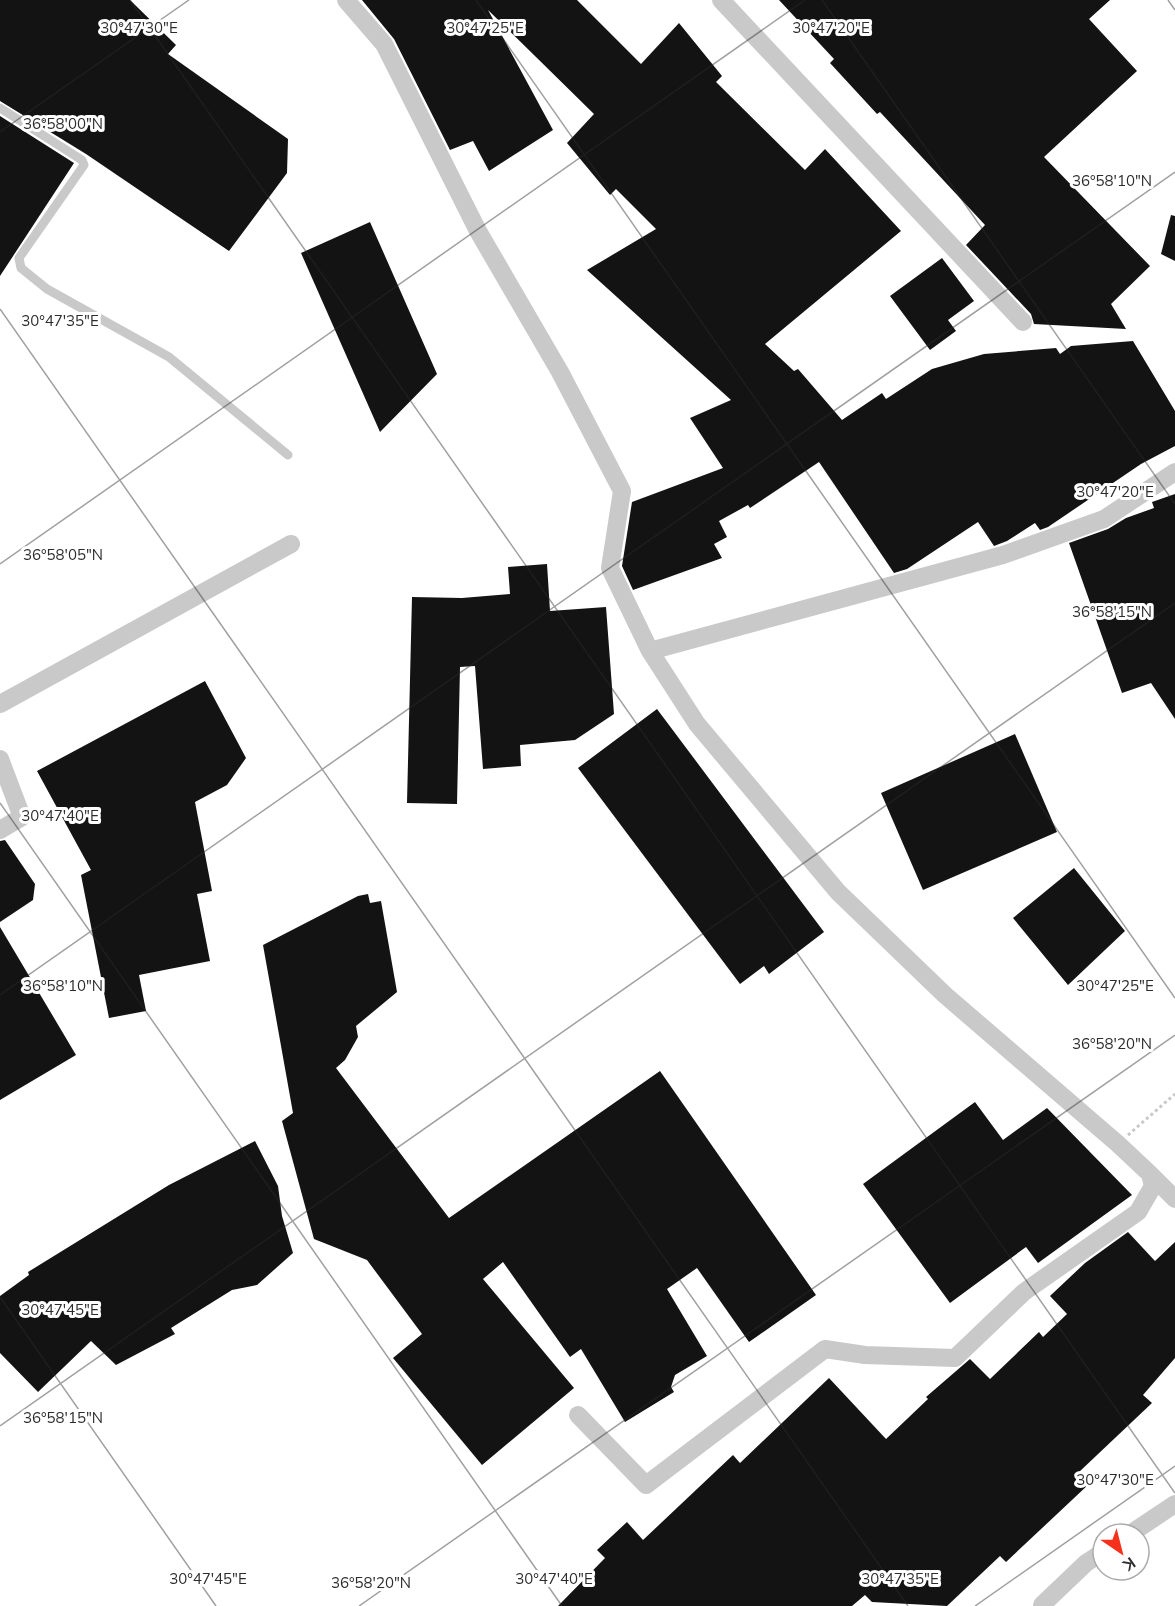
<svg xmlns="http://www.w3.org/2000/svg" width="1175" height="1606" font-family="Mulish,sans-serif">
	<style>
		.building { fill: #131313 }
		.lines { fill: none; stroke-linecap: round; stroke-linejoin: round }
		.path { stroke: #c9c9c9; stroke-width: 3; stroke-dasharray: 3 3; stroke-linecap: butt }
		.lane { stroke: #c9c9c9; stroke-width: 9 }
		.street { stroke: #c9c9c9; stroke-width: 18 }
		.ticks { fill: none; stroke: #2c2c2c; stroke-width: 1.5; stroke-opacity: 0.45 }
		.ticks-label { font-size: 15px; text-anchor: middle; fill: #2c2c2c; stroke: #fff; stroke-width: 6; stroke-linejoin: round; paint-order: stroke }
	</style>
	<rect width="100%" height="100%" fill="#fff"/>
	<!-- building -->
	<path class="building" d="M0,0H130L176,45L168,54L288,139L287,173L229,251L86,154L0,101Z
		M362,0H577L641,64L679,23L722,76L716,82L805,170L825,149L901,231L765,344L794,371L798,369L842,420L882,393L886,399L932,369L984,354L1056,348L1060,354L1071,346L1133,341L1175,411V446L1141,464L1048,527L1040,530L1035,523L1007,541L994,546L978,522L907,569L894,573L819,462L750,508L748,505L719,521L727,537L714,544L722,558L633,590L622,566L632,502L723,468L690,418L731,400L587,270L656,229L616,189L610,195L567,143L594,114L488,10L553,130L489,171L473,141L450,150L394,39Z
		M779,0H1110L1089,19L1137,71L1044,157L1150,266L1111,304L1126,329L1034,324L1031,314L966,245L985,225L880,112L877,114L830,63L834,59Z
		M0,116L74,163L0,276Z
		M1171,215L1175,216V261L1161,254Z
		M370,222L437,374L380,432L301,253Z
		M942,258L974,301L948,320L956,331L930,350L890,296Z
		M1175,494V719L1151,683L1122,693L1069,543L1108,529L1126,518L1154,508L1152,502Z
		M547,564L550,611L606,607L614,714L575,740L520,745L521,766L483,769L475,666L460,667L457,804L407,803L412,597L462,598L510,594L508,567Z
		M205,681L246,758L227,785L195,802L212,891L197,894L210,961L139,975L146,1011L109,1018L81,875L91,870L37,771Z
		M657,709L824,932L769,974L764,966L740,984L578,768Z
		M1015,734L1057,832L923,890L881,793Z
		M5,840L35,884L33,900L0,922V841Z
		M1074,868L1125,931L1068,985L1013,918Z
		M368,894L370,903L381,901L397,992L356,1026L358,1037L345,1060L336,1068L449,1218L660,1071L816,1295L749,1342L697,1268L667,1289L707,1356L675,1375L671,1387L674,1392L625,1422L581,1349L570,1357L503,1262L483,1279L574,1388L482,1465L393,1358L422,1334L367,1260L314,1239L282,1121L293,1113L263,945L358,896Z
		M0,927L76,1055L0,1100Z
		M975,1102L1003,1140L1047,1108L1132,1195L1038,1263L1026,1247L950,1303L863,1184Z
		M255,1141L278,1186L282,1216L293,1253L257,1285L232,1290L171,1328L175,1334L116,1365L91,1341L38,1392L0,1353V1296L29,1275L28,1272L169,1185Z
		M1128,1232L1155,1261L1175,1242V1358L1143,1395L1152,1403L1078,1473L1089,1484L1006,1562L1000,1556L947,1606L872,1602L865,1595L852,1606H558L605,1558L597,1550L627,1522L643,1540L733,1455L740,1463L829,1378L886,1439L928,1399L926,1397L970,1359L990,1379L1039,1332L1043,1337L1067,1314L1050,1296L1085,1263Z"/>
	<g class="lines">
		<!-- path -->
		<path class="path" d="M1128,1135L1175,1094"/>
		<!-- lane -->
		<path class="lane" d="M0,108L82,160L84,165L19,258L21,268L47,289L169,357L288,455"/>
		<!-- street -->
		<path class="street" d="M346,0L384,44L478,231L560,372L622,491L610,568L650,651L1003,555L1104,519L1175,472
			M721,0L1023,322
			M0,704L291,544
			M0,759L22,817L0,830
			M1150,1174L1175,1199
			M578,1415L646,1485L825,1349L865,1355L955,1358L1024,1292L1138,1212L1153,1186L1150,1174L1118,1144L945,995L838,892L697,724L650,651
			M1130,1534L1175,1504
			M1042,1605L1086,1563L1103,1552"/>
	</g>
	<!-- ticks -->
	<path class="ticks" d="M130,0L1175,1493M476,0L1175,998M822,0L1175,504M1168,0L1175,10M0,132L189,0M0,309L908,1606M0,564L805,0M0,803L562,1606M0,995L1175,172M0,1297L216,1606M0,1426L1175,603M359,1606L1175,1035M975,1606L1175,1466"/>
	<g class="ticks-label">
		<text x="139" y="33">30°47'30"E</text>
		<text x="485" y="33">30°47'25"E</text>
		<text x="831" y="33">30°47'20"E</text>
		<text x="63" y="129">36°58'00"N</text>
		<text x="1112" y="186">36°58'10"N</text>
		<text x="60" y="326">30°47'35"E</text>
		<text x="1115" y="497">30°47'20"E</text>
		<text x="63" y="560">36°58'05"N</text>
		<text x="1112" y="617">36°58'15"N</text>
		<text x="60" y="821">30°47'40"E</text>
		<text x="1115" y="991">30°47'25"E</text>
		<text x="63" y="991">36°58'10"N</text>
		<text x="1112" y="1049">36°58'20"N</text>
		<text x="60" y="1315">30°47'45"E</text>
		<text x="63" y="1423">36°58'15"N</text>
		<text x="1115" y="1485">30°47'30"E</text>
		<text x="208" y="1584">30°47'45"E</text>
		<text x="554" y="1584">30°47'40"E</text>
		<text x="900" y="1584">30°47'35"E</text>
		<text x="371" y="1588">36°58'20"N</text>
	</g>
	<!-- north arrow -->
	<g transform="translate(1121 1552) rotate(145)"><circle r="28" fill="#ffffff" stroke="#ababab" stroke-width="1.5"/>
	<path d="M0-4.5L10 22L0 15L-10 22Z" fill="#f6311b"/>
	<text y="-9" font-size="16" font-weight="bold" text-anchor="middle" fill="#2c2c2c">K</text>
	</g>
</svg>
